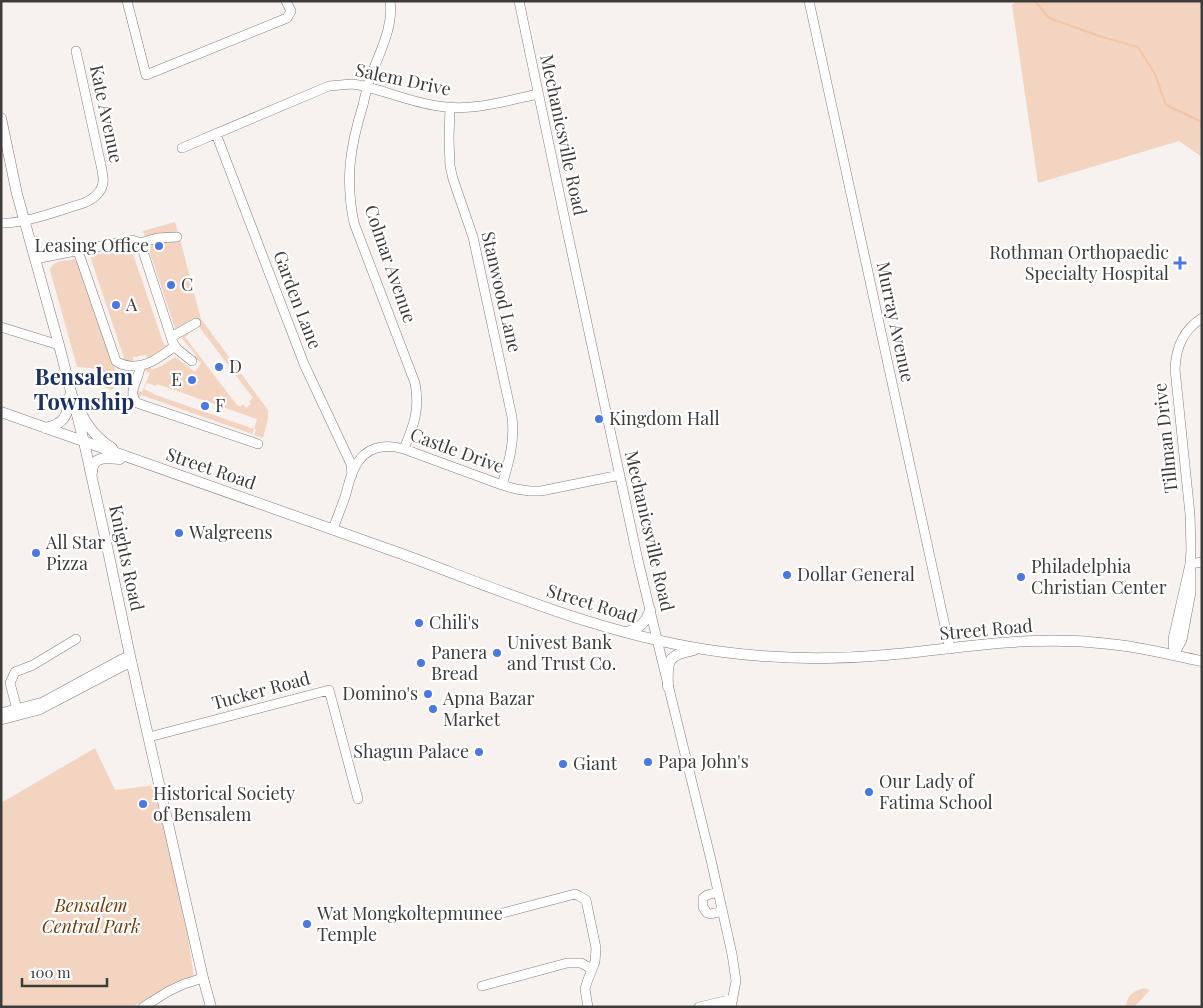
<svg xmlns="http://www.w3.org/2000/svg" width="1203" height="1008" font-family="'Playfair Display',serif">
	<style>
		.green { fill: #f3d4c0; fill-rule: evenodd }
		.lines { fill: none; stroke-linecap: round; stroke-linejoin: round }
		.stream { stroke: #f5c4a4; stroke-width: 2 }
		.minor-casing { stroke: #827e7c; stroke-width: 10 }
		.major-casing { stroke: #827e7c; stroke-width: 11 }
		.minor { stroke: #fff; stroke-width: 9 }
		.major { stroke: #fff; stroke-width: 10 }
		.poi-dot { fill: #4877e9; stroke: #fff; stroke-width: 2 }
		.labels { text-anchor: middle; stroke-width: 4.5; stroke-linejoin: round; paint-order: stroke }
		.street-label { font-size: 18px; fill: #3e3c3b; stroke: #fff }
		.poi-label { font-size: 18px; fill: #3e3c3b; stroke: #fff; text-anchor: start }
		.park-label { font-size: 18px; font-style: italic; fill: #733903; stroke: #fff }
		.district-label { font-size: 22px; font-weight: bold; fill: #1a3067; stroke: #fff }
	</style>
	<rect width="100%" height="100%" fill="#f7f2ef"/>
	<!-- green -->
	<path class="green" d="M1017,1H1202V157L1179,141L1038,183L1012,5Z
		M175,222L179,236L145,238L143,231Z
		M180,239L201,319L268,410V419L263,438L254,435L256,430L254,429L252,434L141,395L138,400L136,390L142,392L150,373L145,371L146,367L149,365L152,370L161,366L175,357L195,372L201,363L194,357L196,355L179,335L195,325L196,328L185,337L237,405L240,407L243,404L246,408L251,404L249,401L253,398L200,328L198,321L176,331L147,244ZM147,383L156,386L157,384L257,419L254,429L153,394V393L144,389Z
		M129,243L135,244L136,246L131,248L164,345L169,344L148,360L146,355L133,357L134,362L120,360L124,358L90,256L131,248Z
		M75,259L78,260L81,265L115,369L114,388L113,389L111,390L97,384L96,382L103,383V385H114V373H103V381H100L101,369L77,367L50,270C52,260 66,261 75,259Z
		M95,748L115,790L156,785L188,938L194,976L139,1003L133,1007H1V803Z
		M1144,988L1150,990L1134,1007H1126C1127,995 1133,991 1144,988Z"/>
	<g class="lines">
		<!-- stream -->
		<path class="stream" d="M1035,1L1049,18L1102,37L1138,47L1155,74L1166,105L1202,122"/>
		<defs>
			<path id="minor" d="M127,1L146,75L287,18L291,11L286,1
				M390,1C394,28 378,55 370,79C367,87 365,96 363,105C350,147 345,179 354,223L415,383C420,409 414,425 404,449
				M519,1L567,230L638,560L661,656L711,860L732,954L736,981L731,1007
				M809,1L950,649
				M450,107L449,139L450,166L453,179L473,237L512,417C515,441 509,462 502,485
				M216,134L304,364L351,464L352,475
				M182,148L329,86L352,84L359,85C386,91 411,102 438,106C472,112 505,101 538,94
				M1,223C25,224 60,210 84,203C93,199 102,193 103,182C104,179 102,173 102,170L76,51
				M140,243L157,238L177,237
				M78,251L116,361C121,365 124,365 131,366C149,367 161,356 175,346
				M35,259L132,240L138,242L141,245L173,343L177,349L192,361
				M1,327L59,345
				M171,337L196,323
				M140,366C140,379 126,392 137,403L258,444
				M333,529C337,518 341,508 345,497C348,487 350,476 355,467C365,447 384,443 404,449L502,485L516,489L530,491H541L620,475
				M1190,564L1202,562
				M1174,655L1173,639L1190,564L1191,550L1190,514L1175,369C1176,347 1183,330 1202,318
				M1174,655L1182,640L1191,592V571
				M1,713L43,702L122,659L130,656
				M18,713L10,683L15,672L33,665L76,639
				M1,720L39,710L123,666L132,663
				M149,737L329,690L358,799
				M718,892L707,895L703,898V907L707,913L711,914L722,911
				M499,914L575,894L579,896L586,900L596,948L595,962L587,982L585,989L588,1007
				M482,986L567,963H581L592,969
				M143,1007L169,991L184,984L203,978
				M699,1007L733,999"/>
			<path id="major" d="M1,118L17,194L59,345L84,442L108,551L130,656L203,978L211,1007
				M80,410C86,425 98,439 112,448
				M1,412C135,460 269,506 402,554C507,593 611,638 723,652C777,659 832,660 886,655C935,651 985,642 1035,641C1060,640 1085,641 1110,644C1141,647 1171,655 1202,661
				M45,428C65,424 68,415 69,397
				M92,473C92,455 107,458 120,459
				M624,632C637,631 646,623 650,610
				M668,687C667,662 666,655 694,650"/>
		</defs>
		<!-- minor casing -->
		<use href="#minor" class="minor-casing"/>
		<!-- major casing -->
		<use href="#major" class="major-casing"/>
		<!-- minor -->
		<use href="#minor" class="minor"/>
		<!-- major -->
		<use href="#major" class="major"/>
	</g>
	<!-- markers -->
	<g class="poi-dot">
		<circle cx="159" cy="246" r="5"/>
		<path d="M1177.5 255.5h5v5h5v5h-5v5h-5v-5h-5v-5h5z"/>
		<circle cx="171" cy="285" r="5"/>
		<circle cx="116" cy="305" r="5"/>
		<circle cx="219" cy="367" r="5"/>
		<circle cx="192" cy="380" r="5"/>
		<circle cx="205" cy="406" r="5"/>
		<circle cx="599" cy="419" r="5"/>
		<circle cx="179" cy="533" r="5"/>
		<circle cx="36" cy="553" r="5"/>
		<circle cx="787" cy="575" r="5"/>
		<circle cx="1021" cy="577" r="5"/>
		<circle cx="419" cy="623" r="5"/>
		<circle cx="497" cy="653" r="5"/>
		<circle cx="421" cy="663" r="5"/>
		<circle cx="428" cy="694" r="5"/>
		<circle cx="433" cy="709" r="5"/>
		<circle cx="479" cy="752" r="5"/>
		<circle cx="648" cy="762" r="5"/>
		<circle cx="563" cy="764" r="5"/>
		<circle cx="869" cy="792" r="5"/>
		<circle cx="143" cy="804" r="5"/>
		<circle cx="307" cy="924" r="5"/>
	</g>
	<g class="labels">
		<!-- street labels -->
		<g class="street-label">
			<text transform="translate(403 80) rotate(12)" y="6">Salem Drive</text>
			<text transform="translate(106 114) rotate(78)" y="6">Kate Avenue</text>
			<text transform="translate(563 135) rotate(78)" y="6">Mechanicsville Road</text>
			<text transform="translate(390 264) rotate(71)" y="6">Colmar Avenue</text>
			<text transform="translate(501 292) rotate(77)" y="6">Stanwood Lane</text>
			<text transform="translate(297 300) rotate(69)" y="6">Garden Lane</text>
			<text transform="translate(895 322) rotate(78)" y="6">Murray Avenue</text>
			<text transform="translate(1166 438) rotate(-96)" y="6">Tillman Drive</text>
			<text transform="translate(457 451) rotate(20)" y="6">Castle Drive</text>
			<text transform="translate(211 469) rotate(19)" y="6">Street Road</text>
			<text transform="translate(649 531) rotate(77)" y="6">Mechanicsville Road</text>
			<text transform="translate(126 558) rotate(78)" y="6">Knights Road</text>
			<text transform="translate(592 604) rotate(17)" y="6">Street Road</text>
			<text transform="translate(986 630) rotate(-5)" y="6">Street Road</text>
			<text transform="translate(261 691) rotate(-15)" y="6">Tucker Road</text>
		</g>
		<!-- poi labels -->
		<g class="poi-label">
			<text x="149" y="252" text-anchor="end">Leasing Office</text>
			<text x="1169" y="259" text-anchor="end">Rothman Orthopaedic<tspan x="1169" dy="21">Specialty Hospital</tspan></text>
			<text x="181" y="291">C</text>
			<text x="126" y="311">A</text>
			<text x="229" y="373">D</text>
			<text x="182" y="386" text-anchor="end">E</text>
			<text x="215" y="412">F</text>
			<text x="609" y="425">Kingdom Hall</text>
			<text x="189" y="539">Walgreens</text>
			<text x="46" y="549">All Star<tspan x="46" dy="21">Pizza</tspan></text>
			<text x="1031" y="573">Philadelphia<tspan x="1031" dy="21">Christian Center</tspan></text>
			<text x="797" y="581">Dollar General</text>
			<text x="429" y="629">Chili's</text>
			<text x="507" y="649">Univest Bank<tspan x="507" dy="21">and Trust Co.</tspan></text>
			<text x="431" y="659">Panera<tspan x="431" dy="21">Bread</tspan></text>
			<text x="418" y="700" text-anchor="end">Domino's</text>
			<text x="443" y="705">Apna Bazar<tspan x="443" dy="21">Market</tspan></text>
			<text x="469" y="758" text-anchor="end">Shagun Palace</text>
			<text x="658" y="768">Papa John's</text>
			<text x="573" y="770">Giant</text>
			<text x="879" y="788">Our Lady of<tspan x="879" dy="21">Fatima School</tspan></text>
			<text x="153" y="800">Historical Society<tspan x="153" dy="21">of Bensalem</tspan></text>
			<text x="317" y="920">Wat Mongkoltepmunee<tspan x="317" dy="21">Temple</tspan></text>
		</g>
		<!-- park labels -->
		<g class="park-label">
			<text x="91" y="912">Bensalem<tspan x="91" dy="21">Central Park</tspan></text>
		</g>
		<!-- district labels -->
		<g class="district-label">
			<text x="84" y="385">Bensalem<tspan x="84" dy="25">Township</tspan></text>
		</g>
	</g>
	<!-- border -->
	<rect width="1203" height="1008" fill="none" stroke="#3e3c3b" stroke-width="5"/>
	<!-- scale -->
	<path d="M22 978v8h85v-8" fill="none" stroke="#3e3c3b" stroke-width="2.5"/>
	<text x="30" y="978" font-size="15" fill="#3e3c3b" stroke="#ffffff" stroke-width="4" paint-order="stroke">100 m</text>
</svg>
